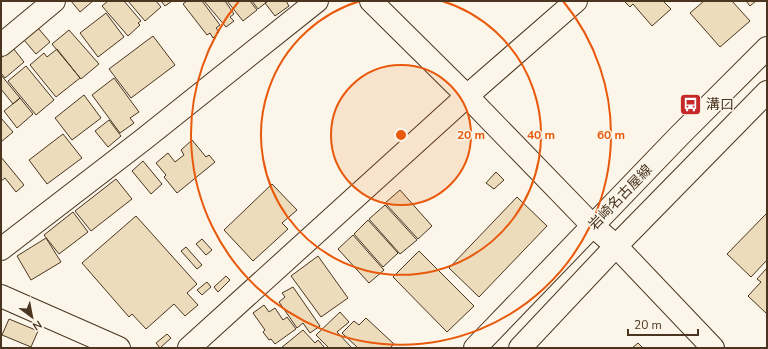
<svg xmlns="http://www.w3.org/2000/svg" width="768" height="349" font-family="'Nunito Sans','Noto Sans JP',sans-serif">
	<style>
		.building { fill: #ecdcbc; stroke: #4a3520 }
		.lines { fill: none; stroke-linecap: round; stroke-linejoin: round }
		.minor-casing { stroke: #4a3520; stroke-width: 24 }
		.major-casing { stroke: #4a3520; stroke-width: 24 }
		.minor { stroke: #fbf6e9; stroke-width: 22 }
		.major { stroke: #fbf6e9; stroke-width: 22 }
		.ring { fill: none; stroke: #e8590c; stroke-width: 2 }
		.labels { text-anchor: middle; stroke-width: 3; stroke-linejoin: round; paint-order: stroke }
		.poi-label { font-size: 14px; fill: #4a3520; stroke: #fbf6e9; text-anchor: start }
		.street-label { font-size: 14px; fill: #4a3520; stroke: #fbf6e9 }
		.centre { fill: #e8590c; stroke: #fbf6e9; stroke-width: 2 }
		.ring-label { font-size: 12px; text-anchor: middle; font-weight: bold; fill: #e8590c; stroke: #fbf6e9; stroke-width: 3; stroke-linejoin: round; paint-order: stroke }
	</style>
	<rect width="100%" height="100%" fill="#fbf6e9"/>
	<!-- building -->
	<path class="building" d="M71,1H93L80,12Z
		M108,1H124L141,21L138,23L140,25L128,36L102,6Z
		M128,1H156L161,7L145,21Z
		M161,1H172L165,6Z
		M187,1H202L220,25L216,28L219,32L213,38L210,33L207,35L183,4Z
		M204,1H225L234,14L230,17L234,21L226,27Z
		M227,1H250L257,10L243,21Z
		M252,1H268L258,9Z
		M268,1H286L289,6L275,16L265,3Z
		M624,1H663L671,9L652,26L633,4L630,7Z
		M704,1H732L750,21L720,47L690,13Z
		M746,1H756L750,6Z
		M106,13L124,37L98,57L80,33Z
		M38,28L50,42L36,54L24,40Z
		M69,30L99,64L81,79L52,44Z
		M153,36L175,65L131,98L109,69Z
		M13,48L24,62L5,78L1,73V58Z
		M57,49L80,78L56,97L30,65L44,53L47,57Z
		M26,66L54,100L36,115L8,81Z
		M1,75L20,98L13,104L1,89Z
		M114,78L139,112L130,118L134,123L120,133L92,95Z
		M84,95L101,118L72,140L55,118Z
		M20,98L33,114L17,128L4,111Z
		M1,118L13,132L1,142Z
		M109,120L121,136L108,147L95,131Z
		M63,134L82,158L47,184L29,160Z
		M192,140L206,157L209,155L215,162L177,193L164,177L166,175L156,163L168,153L175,162L184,155L181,150Z
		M1,157L24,185L16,192L5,178L1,181Z
		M143,161L162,184L151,194L132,171Z
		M496,172L504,180L494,189L486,183Z
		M116,179L132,199L91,231L75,211Z
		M272,184L297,210L282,223L288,229L253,261L224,230Z
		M400,190L432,226L418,239L385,203Z
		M517,197L547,226L479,297L449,268Z
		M385,205L417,240L400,254L369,219Z
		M73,212L88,232L59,254L44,235Z
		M767,213V260L751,277L727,254Z
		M136,216L197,284L187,293L198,305L185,316L174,304L146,329L132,314L129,317L82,263Z
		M368,220L398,253L383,267L354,234Z
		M353,235L384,270L369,283L338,249Z
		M46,238L61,262L31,280L17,256Z
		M202,239L212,250L206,255L196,244Z
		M186,247L202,265L197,269L181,251Z
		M419,251L474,306L447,332L393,277Z
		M318,256L348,298L321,317L291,276Z
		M766,269L767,270V314L748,296L761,282L757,279Z
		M226,276L230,280L218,292L214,287Z
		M207,282L211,287L202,295L197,290Z
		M293,287L320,326L310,333L303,323L297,328L279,302L285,297L282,293Z
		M264,305L269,312L275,308L283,320L287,317L296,329L275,344L271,339L269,340L263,332L265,330L253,313Z
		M340,312L349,322L337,332L352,348H329L316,335Z
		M366,318L394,344L390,348H358L342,333L354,321L359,325Z
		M9,319L38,331L31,347L2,335Z
		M303,330L315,343L318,340L325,348H281Z
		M167,334L171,338L160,348L156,343Z
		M638,343L643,348H632Z"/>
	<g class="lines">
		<defs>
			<path id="minor" d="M371,1L467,96L593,226L616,246L713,348
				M1,45L54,1
				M1,249L144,139L317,1
				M1,296L119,348
				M189,348L467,96L576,1"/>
			<path id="major" d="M475,348L680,135L767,48
				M520,348L616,246L767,92"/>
		</defs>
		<!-- minor casing -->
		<use href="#minor" class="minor-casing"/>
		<!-- major casing -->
		<use href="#major" class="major-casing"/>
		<!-- minor -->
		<use href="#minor" class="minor"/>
		<!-- major -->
		<use href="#major" class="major"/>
	</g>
	<!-- distance rings -->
	<circle cx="401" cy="135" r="70" fill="#e8590c" fill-opacity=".12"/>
	<g class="ring">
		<circle cx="401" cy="135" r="70"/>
		<path d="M442 1A140 140 0 1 1 360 1"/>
		<path d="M563 1A210 210 0 1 1 239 1"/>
	</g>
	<!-- icons -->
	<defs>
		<symbol id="bus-square" viewBox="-11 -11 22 22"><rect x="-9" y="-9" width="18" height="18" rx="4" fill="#c62828" stroke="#fbf6e9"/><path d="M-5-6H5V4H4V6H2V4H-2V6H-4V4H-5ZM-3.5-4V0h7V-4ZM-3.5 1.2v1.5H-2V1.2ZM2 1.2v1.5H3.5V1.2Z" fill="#fff"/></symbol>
	</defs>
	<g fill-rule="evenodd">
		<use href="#bus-square" x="678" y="92" width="25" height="25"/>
	</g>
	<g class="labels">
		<!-- poi labels -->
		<g class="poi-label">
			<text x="706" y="109">溝口</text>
		</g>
		<!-- street labels -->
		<g class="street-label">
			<text transform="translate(620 197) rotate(-46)" y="5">岩崎名古屋線</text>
		</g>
	</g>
	<circle cx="401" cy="135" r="6" class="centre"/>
	<g class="ring-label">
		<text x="471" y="139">20 m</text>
		<text x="541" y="139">40 m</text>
		<text x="611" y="139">60 m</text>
	</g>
	<!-- border -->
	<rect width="768" height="349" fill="none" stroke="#4a3520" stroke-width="4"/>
	<!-- north arrow -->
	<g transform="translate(32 317) rotate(148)" stroke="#fbf6e9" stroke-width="3" paint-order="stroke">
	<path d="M0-3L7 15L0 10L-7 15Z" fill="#4a3520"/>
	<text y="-6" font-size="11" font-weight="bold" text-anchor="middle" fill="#4a3520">N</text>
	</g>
	<!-- scale -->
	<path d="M628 329v6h70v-6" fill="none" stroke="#4a3520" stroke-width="2"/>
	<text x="634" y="329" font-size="12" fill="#4a3520" stroke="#fbf6e9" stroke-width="3" paint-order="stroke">20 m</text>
</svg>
